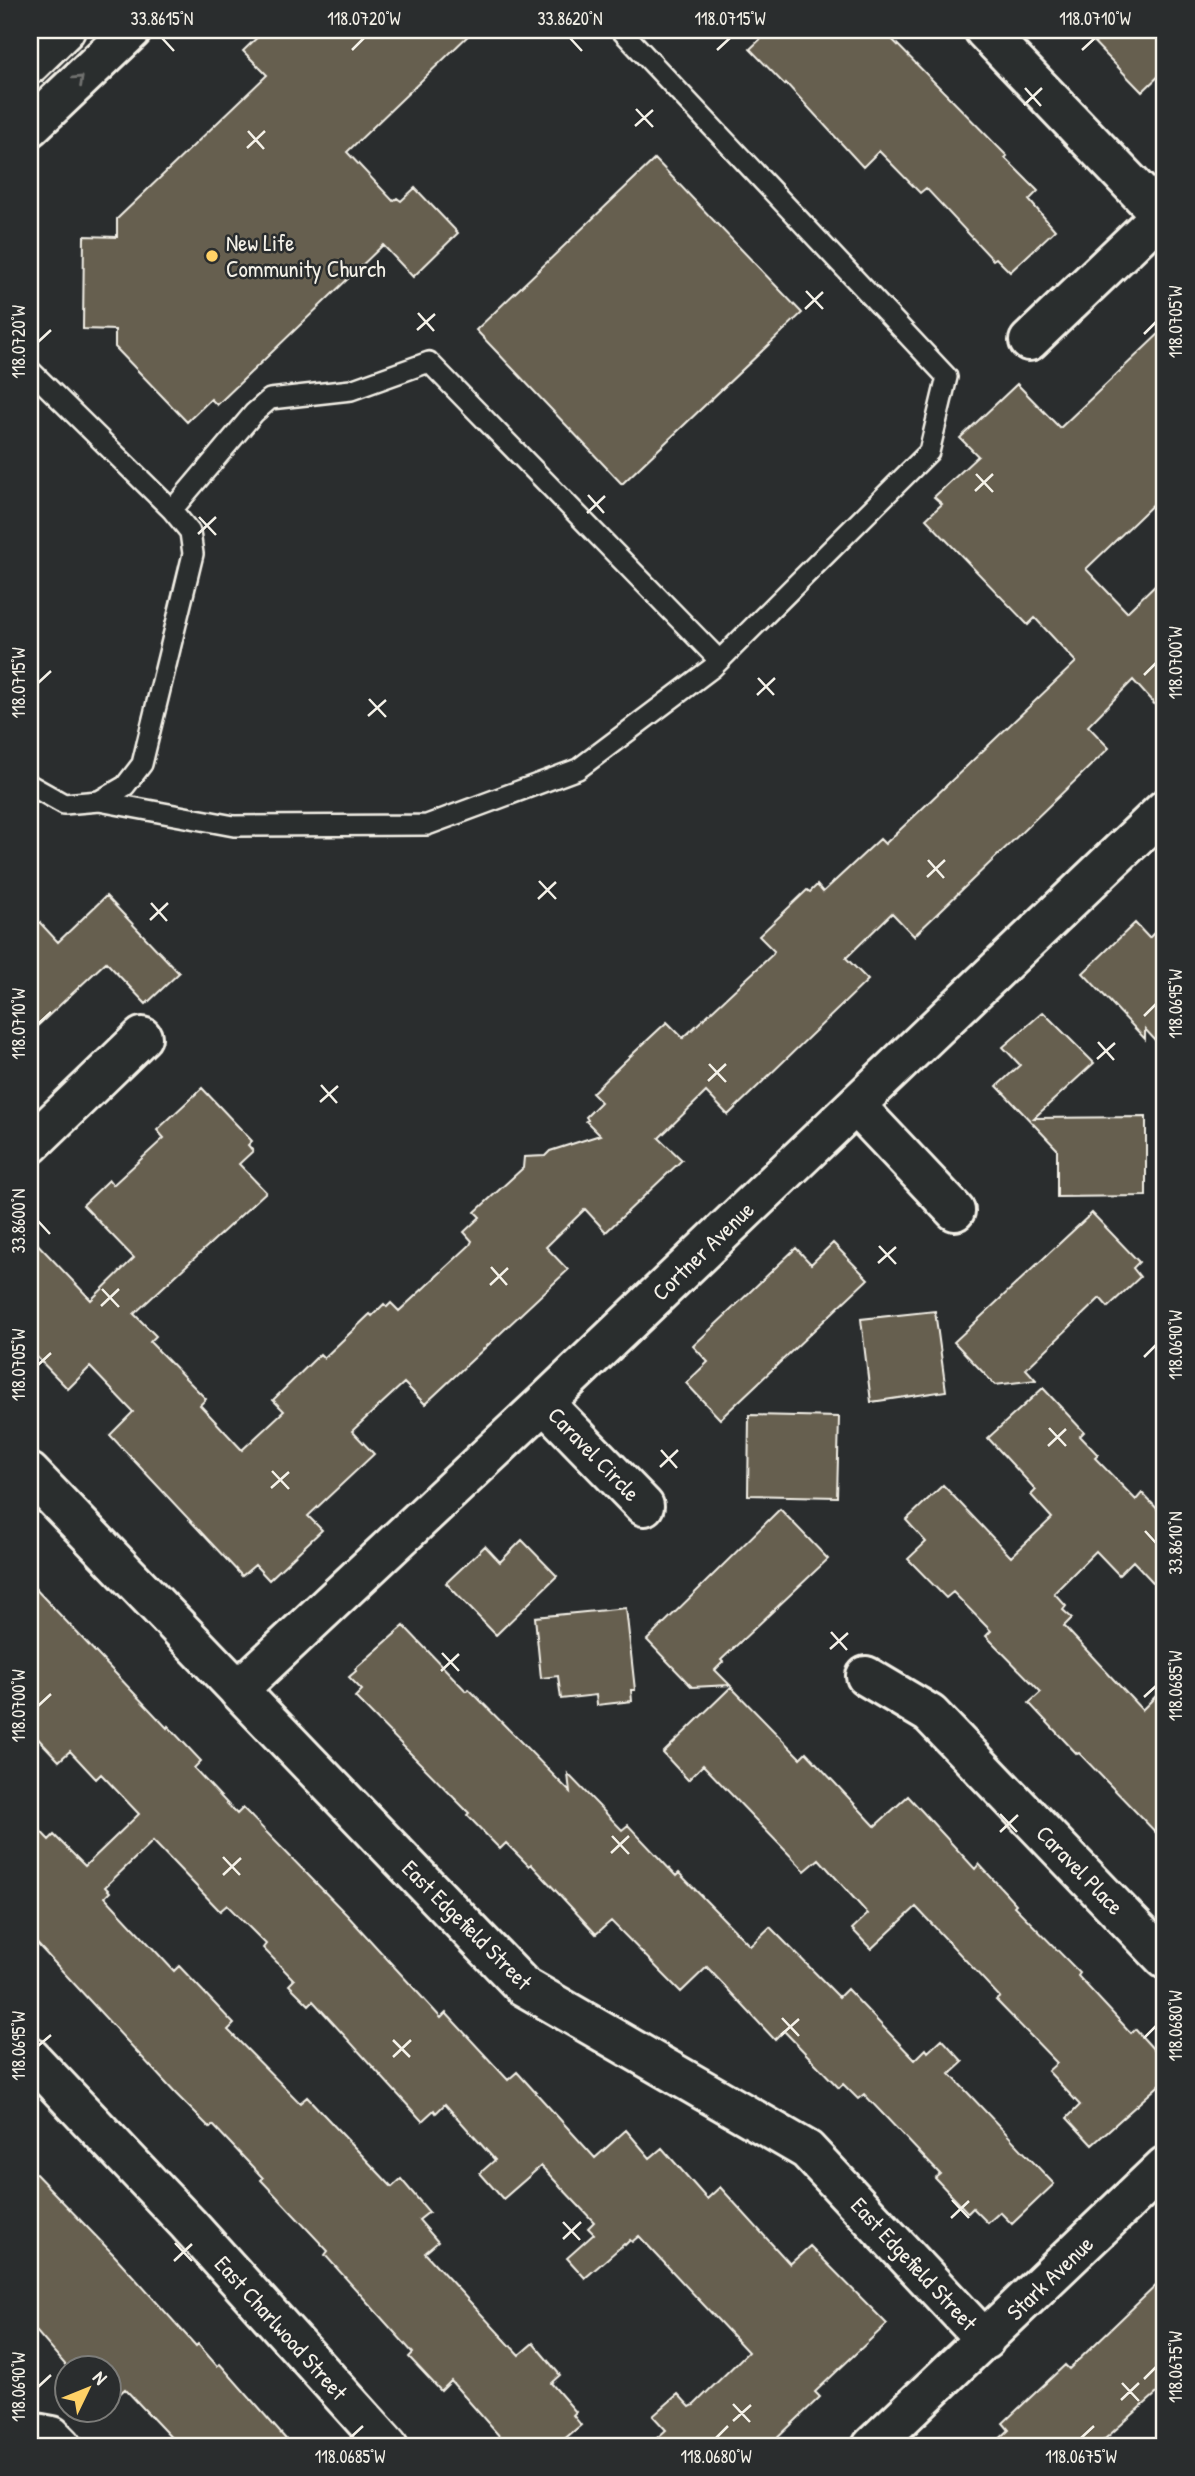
<svg xmlns="http://www.w3.org/2000/svg" width="1195" height="2476" font-family="'Patrick Hand',sans-serif">
	<style>
		.building { fill: #665e4f; stroke: #f4f1e8; stroke-width: 2 }
		.lines { fill: none; stroke-linecap: round; stroke-linejoin: round }
		.lane-casing { stroke: #f4f1e8; stroke-width: 24 }
		.street-casing { stroke: #f4f1e8; stroke-width: 44 }
		.secondary-casing { stroke: #f4f1e8; stroke-width: 44 }
		.primary-casing { stroke: #f4f1e8; stroke-width: 44 }
		.lane { stroke: #2a2d2e; stroke-width: 19 }
		.street { stroke: #2a2d2e; stroke-width: 38 }
		.secondary { stroke: #2a2d2e; stroke-width: 38 }
		.primary { stroke: #2a2d2e; stroke-width: 38 }
		.oneway { stroke: #71726f }
		.ticks { fill: none; stroke: #f4f1e8; stroke-width: 2.5 }
		.poi-dot { fill: #ffd166; stroke: #2a2d2e; stroke-width: 2.5 }
		.labels { text-anchor: middle; stroke-width: 5; stroke-linejoin: round; paint-order: stroke }
		.poi-label { font-size: 23px; fill: #f4f1e8; stroke: #2a2d2e; text-anchor: start }
		.street-label { font-size: 23px; fill: #f4f1e8; stroke: #2a2d2e }
		.neatline { fill: none; stroke: #f4f1e8; stroke-width: 2.5 }
		.ticks-label { font-size: 18px; text-anchor: middle; fill: #f4f1e8 }
	</style>
	<rect width="100%" height="100%" fill="#2a2d2e"/>
	<filter id="ink" filterUnits="userSpaceOnUse"><feTurbulence type="fractalNoise" baseFrequency=".0143" numOctaves="2"/><feDisplacementMap in="SourceGraphic" scale="14" xChannelSelector="R" yChannelSelector="G"/><feConvolveMatrix kernelMatrix="1 2 1 2 8 2 1 2 1" color-interpolation-filters="sRGB"/></filter>
	<g filter="url(#ink)">
		<!-- building -->
		<path class="building" d="M265,30H474L347,152L393,201L397,198L401,201L415,188L458,233L413,277L383,245L217,405L211,399L187,422L115,347V330L83,329L84,236L117,237V219L267,75L243,51Z
			M770,30H883L1007,156L1005,158L1038,191L1029,200L1055,230L1010,272L996,258L993,260L926,188L920,193L879,151L863,167L786,83L785,85L750,49Z
			M1082,30H1165V70L1142,92Z
			M655,159L802,313L622,484L476,330Z
			M1165,328V493L1086,569L1127,612L1165,575V716L1133,680L1088,726L1109,748L914,936L892,913L846,958L868,980L728,1115L706,1092L659,1138L682,1160L606,1232L585,1209L546,1247L568,1270L425,1404L404,1383L352,1431L374,1454L308,1516L322,1530L269,1580L255,1565L242,1576L110,1435L133,1412L90,1367L68,1389L30,1350V1236L91,1300L134,1258L83,1205L109,1180L113,1185L164,1138L157,1130L202,1088L252,1141L248,1145L253,1151L239,1164L266,1192L134,1314L156,1336L150,1342L206,1399L200,1405L242,1450L284,1411L273,1400L320,1354L324,1358L370,1314L372,1316L384,1304L387,1307L391,1303L399,1311L470,1245L472,1241L464,1232L480,1217L475,1212L523,1168L524,1157L545,1156L550,1151L600,1135L586,1121L588,1120L586,1117L601,1102L592,1093L624,1062L667,1022L683,1038L773,954L774,951L759,936L807,890L810,892L817,885L823,892L880,839L885,844L1076,662L1035,618L1028,625L926,519L942,504L934,497L978,456L960,438L1017,384L1060,428Z
			M106,896L179,973L146,1004L106,962L30,1033V912L58,942Z
			M1165,922V1051L1145,1029V1039L1083,973L1135,923L1149,938Z
			M1043,1012L1094,1063L1034,1118L1146,1117V1196L1057,1197V1149L997,1086L1020,1065L1003,1047Z
			M1092,1213L1139,1262L1133,1268L1140,1277L1108,1307L1100,1298L1026,1369L1036,1380L995,1385L954,1342Z
			M833,1243L868,1279L720,1419L686,1383L708,1362L693,1346L796,1248L811,1264Z
			M935,1311L946,1391L871,1402L861,1319Z
			M1043,1388L1084,1432L1080,1436L1098,1455L1095,1458L1136,1500L1142,1493L1165,1517V1595L1133,1561L1119,1575L1096,1551L1054,1593L1066,1606L1063,1610L1072,1618L1064,1626L1142,1710L1165,1687V1842L1079,1753L1077,1754L1029,1703L1041,1692L986,1636L991,1631L953,1592L946,1598L908,1559L926,1542L906,1520L943,1485L1011,1557L1052,1518L1031,1495L1036,1490L988,1438Z
			M749,1415L839,1417L837,1497L748,1495Z
			M780,1509L828,1559L721,1660L723,1662L715,1670L730,1685L692,1687L647,1640Z
			M522,1540L557,1576L496,1635L446,1583L485,1546L500,1562Z
			M30,1583L167,1728L168,1726L201,1761L194,1768L237,1814L243,1808L347,1915L441,2018L446,2013L508,2080L517,2072L595,2158L626,2130L650,2158L662,2148L707,2199L720,2187L790,2264L810,2246L887,2324L815,2392L820,2397L769,2446H648L666,2430L653,2416L678,2394L690,2407L694,2405L748,2352L639,2236L632,2242L630,2240L625,2245L624,2244L585,2278L567,2258L594,2234L588,2228L594,2222L541,2166L503,2199L480,2173L495,2160L445,2104L436,2113L434,2110L422,2121L313,2001L309,2005L289,1985L294,1980L263,1948L266,1944L227,1905L220,1911L153,1841L105,1887L110,1892L105,1897L174,1971L179,1966L234,2024L228,2030L300,2103L307,2097L392,2187L401,2179L429,2212L419,2220L438,2242L425,2253L519,2355L533,2343L560,2375L551,2383L576,2412L573,2415L581,2425L556,2446H508L451,2381L441,2391L409,2357L413,2353L325,2255L328,2251L261,2180L263,2178L213,2125L210,2128L176,2094L30,1936V1820L49,1840L54,1835L85,1866L139,1814L101,1774L96,1779L70,1751L59,1761L30,1730Z
			M626,1608L635,1690H631L632,1701L597,1705L596,1695L561,1699L558,1676L541,1678L535,1617Z
			M404,1626L466,1691L469,1689L570,1792L568,1774L622,1830L628,1825L676,1876L679,1873L750,1946L770,1927L839,1997L847,1989L915,2060L926,2049L928,2052L942,2039L963,2062L950,2074L1054,2184L1012,2224L1000,2212L988,2223L973,2208L968,2213L935,2178L940,2174L864,2094L858,2099L843,2084L839,2088L784,2031L775,2040L707,1967L681,1992L611,1921L596,1934L531,1864L529,1866L506,1843L500,1849L467,1815L469,1813L355,1697L362,1690L349,1677L356,1671L355,1669Z
			M731,1687L800,1758L806,1752L875,1826L908,1796L975,1869L979,1864L1016,1904L1014,1906L1080,1973L1078,1976L1131,2033L1135,2029L1165,2062V2080L1092,2145L1067,2118L1080,2105L1048,2071L1057,2063L996,2000L1000,1997L916,1907L871,1949L852,1929L868,1914L819,1859L805,1871L703,1765L688,1780L663,1753Z
			M30,2168L114,2255L196,2346L198,2344L217,2366L220,2364L292,2446H179L125,2389L108,2404V2368H68L30,2324Z
			M1165,2277V2386L1097,2446H992L1009,2430L1003,2423L1065,2365L1069,2369Z"/>
		<g class="lines">
			<defs>
				<path id="lane" d="M30,370L172,510L190,532L193,554L142,764L125,786L99,801L64,804L30,785
					M172,510L254,413L270,399L351,390L429,362L719,660
					M99,801L234,826L427,825L578,769L712,668L929,452L947,377L621,30"/>
				<path id="street" d="M984,30L1161,215
					M1029,341L1165,211
					M856,1106L955,1211
					M30,1145L142,1037
					M544,1403L644,1506
					M30,1473L523,1986L807,2150L985,2340
					M866,1676L930,1714L1165,1959
					M238,1690L544,1403L1165,809
					M30,2057L188,2224L388,2446
					M872,2446L1165,2166"/>
				<path id="secondary" d="M30,64L65,30
					M30,127L132,30"/>
				<path id="primary" d="M30,2432L52,2436L62,2446"/>
			</defs>
			<!-- lane casing -->
			<use href="#lane" class="lane-casing"/>
			<!-- street casing -->
			<use href="#street" class="street-casing"/>
			<!-- secondary casing -->
			<use href="#secondary" class="secondary-casing"/>
			<!-- primary casing -->
			<use href="#primary" class="primary-casing"/>
			<!-- lane -->
			<use href="#lane" class="lane"/>
			<!-- street -->
			<use href="#street" class="street"/>
			<!-- secondary -->
			<use href="#secondary" class="secondary"/>
			<!-- primary -->
			<use href="#primary" class="primary"/>
		</g>
		<!-- one-way arrows -->
		<defs><path id="oneway-chevron" d="M-2-3.5L2.5 0L-2 3.5" fill="none" stroke-width="1.6" stroke-linecap="round" stroke-linejoin="round" transform="scale(1.75)"/></defs>
		<use class="oneway" href="#oneway-chevron" transform="translate(79 80) rotate(-43)"/>
	</g>
	<!-- ticks -->
	<path class="ticks" d="M162,38L174,51M570,38L582,51M352,50L364,38M717,50L730,38M1082,50L1095,38M1025,88L1041,106M1024,105L1042,88M636,109L653,127M635,126L653,110M248,131L264,149M247,148L265,131M806,291L823,309M805,309L823,292M418,313L434,331M417,330L435,314M1144,334L1156,322M38,342L51,330M976,474L993,492M975,491L993,474M588,495L604,513M587,513L605,496M199,517L216,535M198,534L216,517M1144,675L1156,663M758,678L774,695M38,683L51,671M757,695L775,678M369,699L386,717M368,716L386,700M928,860L944,878M927,877L945,860M539,881L556,899M538,899L556,882M151,903L167,921M150,920L168,903M1144,1016L1156,1004M38,1024L51,1012M1098,1042L1114,1060M1097,1059L1115,1043M709,1064L726,1082M708,1081L726,1064M321,1085L337,1103M320,1102L338,1086M38,1221L50,1234M879,1246L896,1264M878,1263L896,1247M491,1267L507,1285M490,1285L508,1268M102,1289L119,1307M101,1306L119,1289M1144,1357L1156,1345M38,1365L51,1353M1049,1428L1066,1446M1048,1446L1066,1429M661,1450L677,1468M660,1467L678,1450M272,1471L289,1489M271,1488L289,1472M1145,1531L1156,1543M831,1632L847,1650M830,1649L848,1633M442,1653L459,1671M441,1671L459,1654M1144,1697L1156,1686M38,1706L51,1694M1000,1814L1017,1832M1000,1832L1018,1815M612,1836L629,1854M611,1853L629,1836M223,1857L240,1875M223,1875L241,1858M782,2018L799,2036M781,2035L799,2019M1144,2038L1156,2026M393,2040L410,2057M38,2046L51,2035M393,2057L411,2040M952,2200L969,2218M951,2218L969,2201M563,2222L580,2240M563,2239L581,2222M175,2243L192,2261M174,2261L192,2244M1144,2379L1156,2367M1122,2383L1139,2401M38,2387L51,2375M1121,2400L1139,2383M733,2404L750,2422M733,2421L751,2405M350,2438L363,2426M716,2438L728,2426M1081,2438L1094,2426"/>
	<!-- markers -->
	<circle class="poi-dot" cx="212" cy="256" r="7"/>
	<g class="labels">
		<!-- poi labels -->
		<g class="poi-label">
			<text x="226" y="251">New Life<tspan x="226" dy="26">Community Church</tspan></text>
		</g>
		<!-- street labels -->
		<g class="street-label">
			<text transform="translate(703 1251) rotate(-44)" y="8">Cortner Avenue</text>
			<text transform="translate(594 1454) rotate(46)" y="8">Caravel Circle</text>
			<text transform="translate(1080 1870) rotate(46)" y="8">Caravel Place</text>
			<text transform="translate(467 1925) rotate(45)" y="8">East Edgefield Street</text>
			<text transform="translate(914 2264) rotate(47)" y="8">East Edgefield Street</text>
			<text transform="translate(1050 2278) rotate(-44)" y="8">Stark Avenue</text>
			<text transform="translate(281 2328) rotate(48)" y="8">East Charlwood Street</text>
		</g>
	</g>
	<!-- margin -->
	<rect width="1195" height="2476" fill="none" stroke="#2a2d2e" stroke-width="77"/>
	<!-- north arrow -->
	<g transform="translate(88 2389) rotate(47)"><circle r="33" fill="#2a2d2e" stroke="#7b7b78" stroke-width="2"/>
	<path d="M0-5L12 26L0 18L-12 26Z" fill="#ffd166"/>
	<text y="-10" font-size="19" font-weight="bold" text-anchor="middle" fill="#f4f1e8">N</text>
	</g>
	<rect x="38" y="38" width="1118" height="2400" class="neatline"/>
	<g class="ticks-label">
		<text x="162" y="25">33.8615°N</text>
		<text x="364" y="25">118.0720°W</text>
		<text x="570" y="25">33.8620°N</text>
		<text x="730" y="25">118.0715°W</text>
		<text x="1095" y="25">118.0710°W</text>
		<text transform="translate(1176 322) rotate(-90)" y="6">118.0705°W</text>
		<text transform="translate(19 342) rotate(-90)" y="6">118.0720°W</text>
		<text transform="translate(1176 663) rotate(-90)" y="6">118.0700°W</text>
		<text transform="translate(19 683) rotate(-90)" y="6">118.0715°W</text>
		<text transform="translate(1176 1004) rotate(-90)" y="6">118.0695°W</text>
		<text transform="translate(19 1024) rotate(-90)" y="6">118.0710°W</text>
		<text transform="translate(19 1221) rotate(-90)" y="6">33.8600°N</text>
		<text transform="translate(1176 1345) rotate(-90)" y="6">118.0690°W</text>
		<text transform="translate(19 1365) rotate(-90)" y="6">118.0705°W</text>
		<text transform="translate(1176 1543) rotate(-90)" y="6">33.8610°N</text>
		<text transform="translate(1176 1686) rotate(-90)" y="6">118.0685°W</text>
		<text transform="translate(19 1706) rotate(-90)" y="6">118.0700°W</text>
		<text transform="translate(1176 2026) rotate(-90)" y="6">118.0680°W</text>
		<text transform="translate(19 2046) rotate(-90)" y="6">118.0695°W</text>
		<text transform="translate(1176 2367) rotate(-90)" y="6">118.0675°W</text>
		<text transform="translate(19 2387) rotate(-90)" y="6">118.0690°W</text>
		<text x="350" y="2463">118.0685°W</text>
		<text x="716" y="2463">118.0680°W</text>
		<text x="1081" y="2463">118.0675°W</text>
	</g>
</svg>
